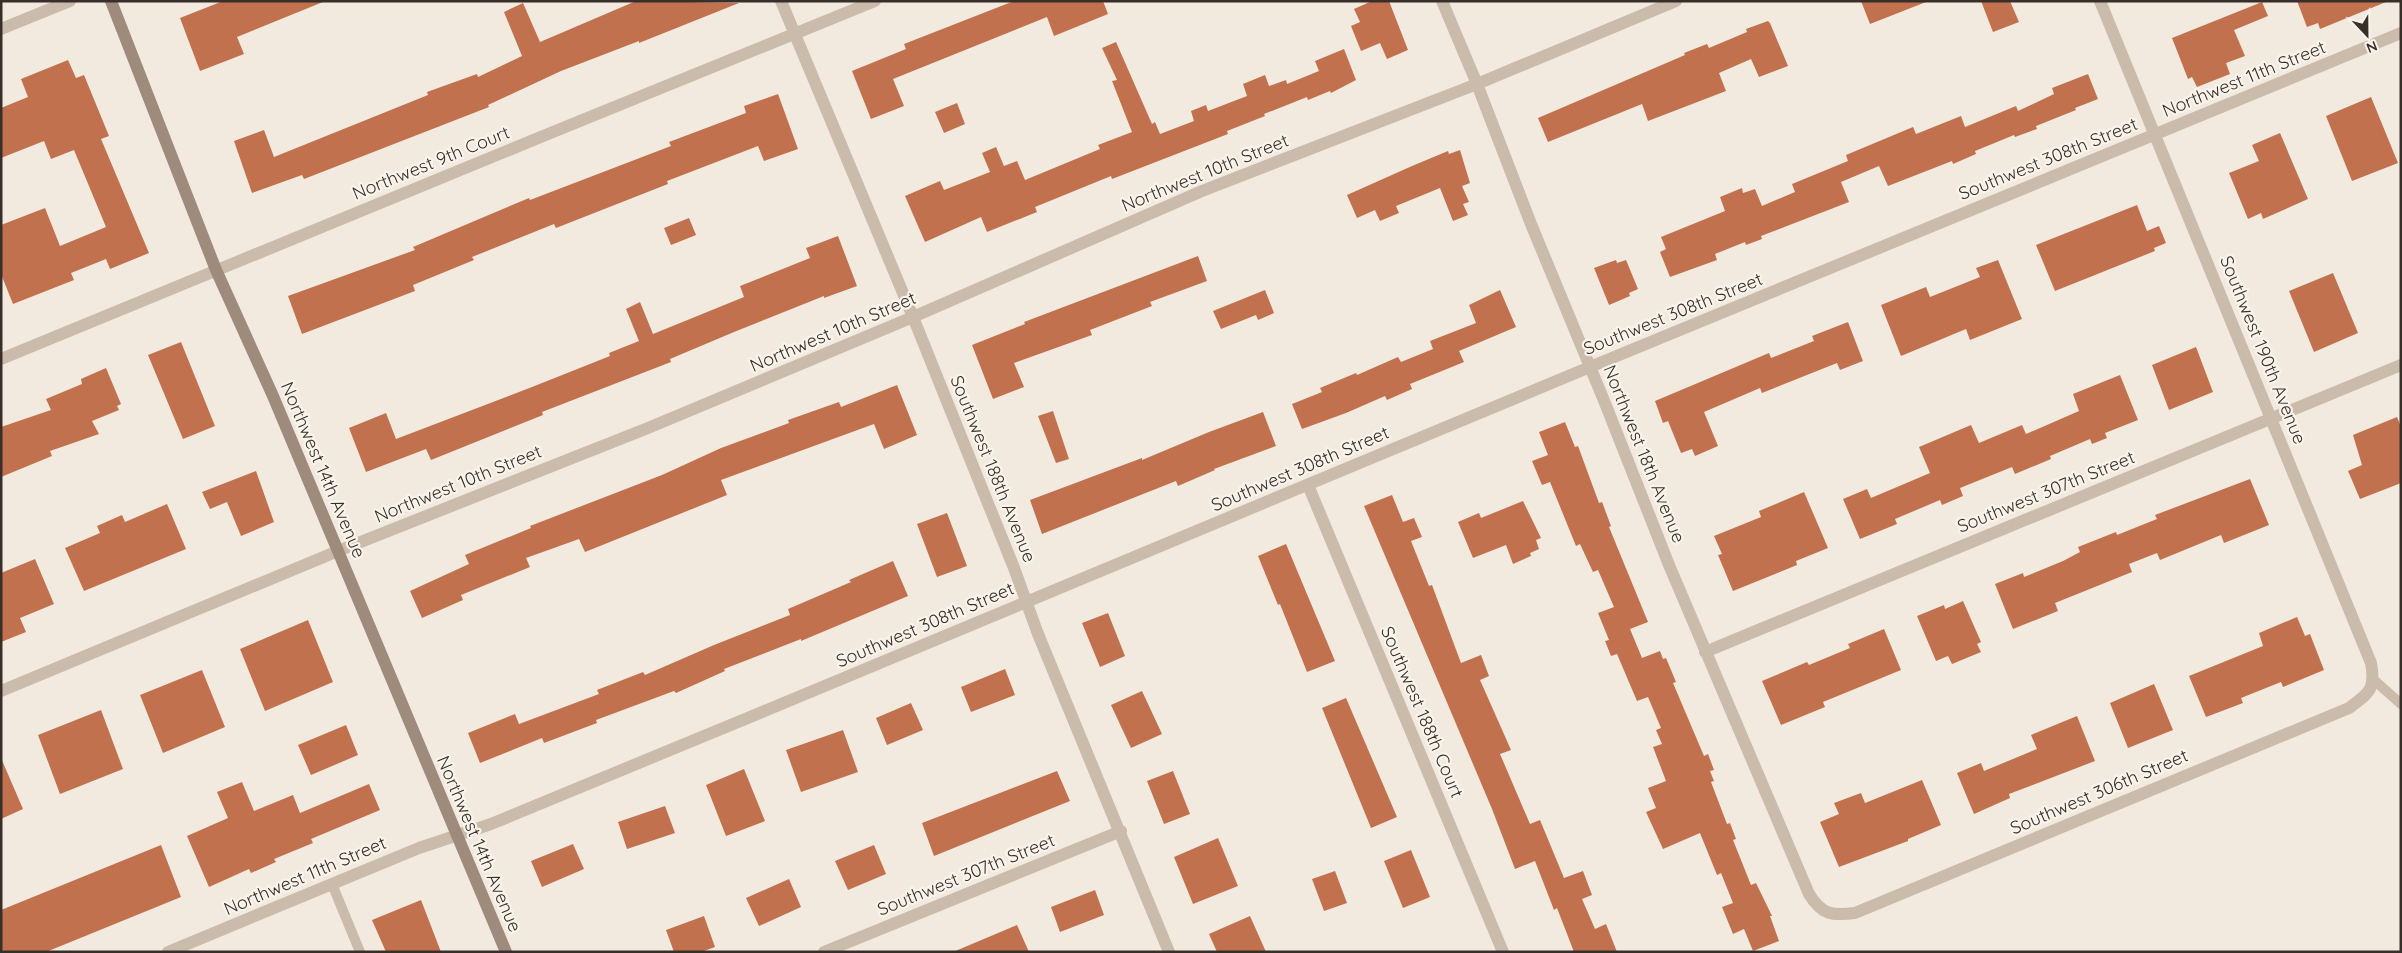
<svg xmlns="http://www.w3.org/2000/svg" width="2402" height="953" font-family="Quicksand,sans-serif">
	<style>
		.building { fill: #c1714e }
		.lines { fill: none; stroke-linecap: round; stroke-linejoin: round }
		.lane { stroke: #cabbab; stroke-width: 10 }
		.street { stroke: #cabbab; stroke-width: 12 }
		.secondary { stroke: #9e8b7c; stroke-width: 12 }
		.labels { text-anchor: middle; stroke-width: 4.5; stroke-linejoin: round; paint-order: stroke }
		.street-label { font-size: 18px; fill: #382f2a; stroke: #f9f4eb }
	</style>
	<rect width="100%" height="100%" fill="#f2eadf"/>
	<!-- building -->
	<path class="building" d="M223,1H323V2L237,37L244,54L200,71L180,18Z
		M636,1L739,3L639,43V41L561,71L488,105L489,107L304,179L302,175L252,193L234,141L264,130L274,157L428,95L427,92L477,74L478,77L522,56L504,12L523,3L540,42Z
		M1014,1H1103L1108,14L1054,36L1047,17L893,79L904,106L871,119L852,71L906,49L904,44Z
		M1372,1H1389L1408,50L1387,59L1380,43L1361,51L1351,26L1360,22L1354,9Z
		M1861,1H1926V2L1870,24Z
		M1981,1H2010L2019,22L1993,32Z
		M2297,1H2385L2386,2L2320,29L2318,23L2307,27Z
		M2262,2L2268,16L2234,30L2245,56L2226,63L2230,74L2197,87L2192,77L2188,79L2172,38Z
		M1768,21L1770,23L1788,66L1759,77L1751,59L1719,73L1726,91L1648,121L1642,104L1548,142L1538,118L1685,55L1684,53L1707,44L1709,48L1747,32L1746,29Z
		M1116,42L1152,124L1155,122L1160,134L1194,121L1191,111L1206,105L1208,111L1247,96L1243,84L1265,75L1269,86L1286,80L1287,84L1319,71L1315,61L1344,49L1356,80L1331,93L1330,91L1308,100L1307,97L1264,114L1265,116L1227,131L1228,134L1112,179L1111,176L1035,207L1037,212L987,232L981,217L925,242L905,196L940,181L944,190L990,172L982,153L996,147L1004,166L1017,161L1025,180L1100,149L1098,145L1132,132L1112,81L1117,80L1102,48Z
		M68,60L76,78L84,75L109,136L101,139L149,253L110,269L106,259L71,273L74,280L13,304L1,274V225L45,208L60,246L106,227L74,150L51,159L44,141L1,158V108L28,97L21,79Z
		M2088,74L2098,99L2075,108L2076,110L2036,126L2037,129L2015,137L2014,135L1975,151L1976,154L1953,164L1952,161L1888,186L1879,166L1841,182L1849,202L1761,236L1762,239L1746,245L1745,242L1715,254L1717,260L1670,277L1660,252L1666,249L1661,237L1725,211L1720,197L1742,188L1743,193L1755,189L1762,206L1795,192L1792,184L1848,161L1846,155L1913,127L1916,134L1961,116L1965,127L2016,106L2018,111L2054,94L2052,88Z
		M778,94L798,149L764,161L758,146L667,181L668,184L556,228L554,224L472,257L474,260L413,285L415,291L302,334L288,296L415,250L413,247L529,198L530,200L671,146L669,142L746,113L744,106Z
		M2371,97L2398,163L2352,181L2326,116Z
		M957,103L965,124L944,133L935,112Z
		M2280,133L2308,199L2263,219L2261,213L2248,219L2229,173L2259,161L2252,145Z
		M1460,150L1470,183L1462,186L1469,202L1463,204L1468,215L1453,221L1440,188L1396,206L1399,213L1380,221L1375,210L1357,218L1347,195L1412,166L1448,151L1449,154Z
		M2137,205L2147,231L2159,226L2166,243L2154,248L2155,251L2055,291L2036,245Z
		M689,218L696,235L671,245L664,228Z
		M838,236L857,286L824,298V296L734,332L670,359L671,362L542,412L543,415L431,460L426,449L366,472L349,428L386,413L396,439L532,387L610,356L609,353L639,341L626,309L640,302L653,334L744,297L740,286L810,258L806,248Z
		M1198,256L1207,281L1150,302L1152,306L1090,330L1092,335L1014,363L1024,387L993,399L972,345L1025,324L1024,322Z
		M1616,260L1617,263L1626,260L1638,289L1629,293L1630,296L1609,305L1594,268Z
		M1998,260L2022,319L1970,340L1966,329L1901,356L1881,305L1926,287L1930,297L1980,277L1976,268Z
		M2333,273L2358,333L2314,352L2289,291Z
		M1265,290L1274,313L1258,320L1256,315L1221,329L1213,311Z
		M1500,290L1516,327L1459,351L1464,362L1410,384L1412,389L1387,400L1385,396L1346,413L1302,429L1292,404L1322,392L1320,388L1356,373L1357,375L1398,357L1401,362L1433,349L1430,341L1476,323L1469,305Z
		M1848,322L1863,361L1840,370L1837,363L1762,393L1760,388L1704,412L1718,446L1695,456L1692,449L1681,453L1668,421L1663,423L1655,401L1769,353L1771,358L1814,341L1812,336Z
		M181,342L215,426L183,439L148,355Z
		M2196,347L2213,392L2169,410L2152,365Z
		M106,368L121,404L117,406L119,410L92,421L99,434L50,451L52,456L1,477V427L51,410L46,399L82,384L81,379Z
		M2120,375L2138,420L2105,433L2107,438L2092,444L2090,439L2050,456L2051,459L2015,474L2012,467L1960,488L1963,496L1942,505L1940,500L1895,519L1897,524L1860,539L1843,499L1867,489L1871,498L1930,473L1919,447L1971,425L1979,443L2022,425L2026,434L2079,411L2073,394Z
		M897,385L917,435L884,449L874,424L781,458L721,480L727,495L585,552L579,539L526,558L530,567L461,595L463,600L422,618L410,591L469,564L465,555L531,528L530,526L662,475L721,448L789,423L788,420L839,402L841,407Z
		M1053,411L1069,459L1056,463L1038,416Z
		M1263,412L1276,446L1214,469L1215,470L1178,486L1176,481L1042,534L1030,500L1142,458V460L1209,432Z
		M2397,417L2401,427V483L2360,499L2348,471L2362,465L2353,435Z
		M1565,422L1575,447L1578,446L1599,503L1602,502L1611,526L1609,527L1648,622L1630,629L1642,658L1660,651L1663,659L1666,658L1676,682L1673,683L1704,756L1708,754L1714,770L1710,771L1714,781L1711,782L1727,824L1730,823L1736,839L1733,840L1751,885L1756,883L1772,916H1770L1779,941L1753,951L1744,929L1733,934L1722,907L1733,903L1721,873L1717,875L1700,833L1663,849L1646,812L1656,808L1648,788L1666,781L1653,747L1662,744L1656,730L1661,728L1648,697L1637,701L1617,654L1611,656L1605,641L1609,640L1598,613L1614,607L1598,570L1593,572L1580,544L1576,546L1550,482L1542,485L1532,461L1548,455L1539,432Z
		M256,471L274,522L241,536L227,502L210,509L202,492Z
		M2250,479L2269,525L2224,543L2221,535L2160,560L2157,553L2129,564L2132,572L2055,603L2058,611L2013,629L1995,584L2023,573L2024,577L2063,561L2080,552L2078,547L2116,532L2117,535L2157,519L2155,515Z
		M1804,492L1828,548L1796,561L1797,565L1733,591L1718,555L1722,554L1714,536L1761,517L1759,511Z
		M1392,495L1403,522L1414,518L1422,537L1411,541L1429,586L1432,585L1461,663L1481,655L1489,676L1480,680L1511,750L1500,754L1530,824L1540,820L1564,878L1583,871L1592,895L1582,899L1595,929L1606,924L1617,952H1574L1557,908L1554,910L1535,861L1515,869L1492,809L1364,506Z
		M1523,501L1541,538L1536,540L1539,549L1530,553L1531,556L1513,564L1506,545L1473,558L1458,522L1479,513L1481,518Z
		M167,504L186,549L84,591L65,548L100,533L97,526L122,515L125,522Z
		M947,513L967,566L937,577L917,524Z
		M1286,544L1335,661L1307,672L1280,604L1278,605L1258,556Z
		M35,559L54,604L20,618L26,632L1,642V573Z
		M893,561L908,596L801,641V639L724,669L725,671L676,693L674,691L596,720L597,723L544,743L542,738L480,763L468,733L515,714L519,724L599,694L597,690L643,672L645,675L714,645L790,615L788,609L851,582L849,580Z
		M1963,601L1981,642L1977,644L1981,652L1952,664L1948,656L1936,661L1917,616L1944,605L1945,609Z
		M1108,613L1125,656L1100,667L1082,623Z
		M2297,617L2305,636L2310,634L2324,670L2283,687L2281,682L2241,698L2243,703L2206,717L2189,676L2263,646L2259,633Z
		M308,620L333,682L265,711L240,649Z
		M1884,629L1901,670L1823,702L1825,707L1781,725L1762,681L1807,662L1809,665L1850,648L1848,644Z
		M1005,669L1015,695L971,712L961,687Z
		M202,670L225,727L163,753L140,695Z
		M2154,684L2173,730L2128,748L2110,703Z
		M1142,691L1162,734L1131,748L1111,705Z
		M1346,698L1397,817L1371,828L1322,708Z
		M911,703L923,730L887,745L876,718Z
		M101,710L123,769L60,794L38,735Z
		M2077,716L2095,761L2009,794L2010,798L1974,814L1957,773L1981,763L1984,771L2037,749L2031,735Z
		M346,725L358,755L311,775L298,745Z
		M843,730L858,772L801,792L786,750Z
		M1,758L23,809L1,819Z
		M744,769L765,821L726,836L706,785Z
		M1057,771L1070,801L934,856L922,823Z
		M1173,771L1190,814L1164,824L1147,781Z
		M1922,780L1941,825L1908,839V841L1839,867L1820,822L1839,814L1834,803L1861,793L1865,803Z
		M242,782L254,811L293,795L300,813L369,784L380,810L311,839L313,843L274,859L276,862L251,873L249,869L209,887L187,836L228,818L217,792Z
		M665,806L675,833L627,849L618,822Z
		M1218,838L1238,886L1193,904L1174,857Z
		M573,844L584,869L542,887L531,861Z
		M161,845L181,897L46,952H1V910Z
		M874,845L886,874L848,890L835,861Z
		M1411,850L1430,897L1403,908L1384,861Z
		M1335,871L1347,903L1324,911L1312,879Z
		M789,879L801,907L759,926L746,898Z
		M1095,890L1104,915L1060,932L1051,907Z
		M421,900L441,952H386L372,920Z
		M704,916L715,947L701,952H674L666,930Z
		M1250,916L1266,952H1217L1209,934Z
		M1017,925L1029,952H953Z"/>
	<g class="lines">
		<!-- lane -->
		<path class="lane" d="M2374,680L2401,704
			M332,884L360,952"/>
		<!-- street -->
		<path class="street" d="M781,1L913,317L1014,568L1038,634L1169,952
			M1442,1L1477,84L1531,224L1605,403L1669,565L1809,894C1822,915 1832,916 1855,913L2349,708C2369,693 2376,690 2371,663L2100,1
			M1,29L70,1
			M1,359L548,134L875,1
			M1308,485L1503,952
			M1705,652L2401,365
			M1,691L338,551L648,428L913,317L1202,191L1477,84L1676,1
			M168,952L419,848L491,824L767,710L1590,367L2401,33
			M824,952L1121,831"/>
		<!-- secondary -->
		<path class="secondary" d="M111,1L216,270L273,396L506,952"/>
	</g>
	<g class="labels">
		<!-- street labels -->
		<g class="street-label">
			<text transform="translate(2244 79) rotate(-22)" y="6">Northwest 11th Street</text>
			<text transform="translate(2048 159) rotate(-22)" y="6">Southwest 308th Street</text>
			<text transform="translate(431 163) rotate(-22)" y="6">Northwest 9th Court</text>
			<text transform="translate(1205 173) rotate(-22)" y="6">Northwest 10th Street</text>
			<text transform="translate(1673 314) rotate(-22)" y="6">Southwest 308th Street</text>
			<text transform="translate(833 332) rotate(-23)" y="6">Northwest 10th Street</text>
			<text transform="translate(2263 350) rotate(68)" y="6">Southwest 190th Avenue</text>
			<text transform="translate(1644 454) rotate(68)" y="6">Northwest 18th Avenue</text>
			<text transform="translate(993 469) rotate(68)" y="6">Southwest 188th Avenue</text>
			<text transform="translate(1300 469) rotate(-23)" y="6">Southwest 308th Street</text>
			<text transform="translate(323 470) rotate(67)" y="6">Northwest 14th Avenue</text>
			<text transform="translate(458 484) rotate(-22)" y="6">Northwest 10th Street</text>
			<text transform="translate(2046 492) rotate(-22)" y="6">Southwest 307th Street</text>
			<text transform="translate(925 625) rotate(-23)" y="6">Southwest 308th Street</text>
			<text transform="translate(1422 712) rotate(67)" y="6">Southwest 188th Court</text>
			<text transform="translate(2099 792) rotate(-23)" y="6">Southwest 306th Street</text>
			<text transform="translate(479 844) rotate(67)" y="6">Northwest 14th Avenue</text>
			<text transform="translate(966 875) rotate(-22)" y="6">Southwest 307th Street</text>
			<text transform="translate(305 876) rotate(-23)" y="6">Northwest 11th Street</text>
		</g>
	</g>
	<!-- border -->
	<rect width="2402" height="953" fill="none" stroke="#382f2a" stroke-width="5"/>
	<!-- north arrow -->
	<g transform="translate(2367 35) rotate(158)" stroke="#f9f4eb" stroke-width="4" paint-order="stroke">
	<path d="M0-4L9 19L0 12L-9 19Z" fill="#382f2a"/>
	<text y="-8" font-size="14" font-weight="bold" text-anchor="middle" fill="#382f2a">N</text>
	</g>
</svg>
